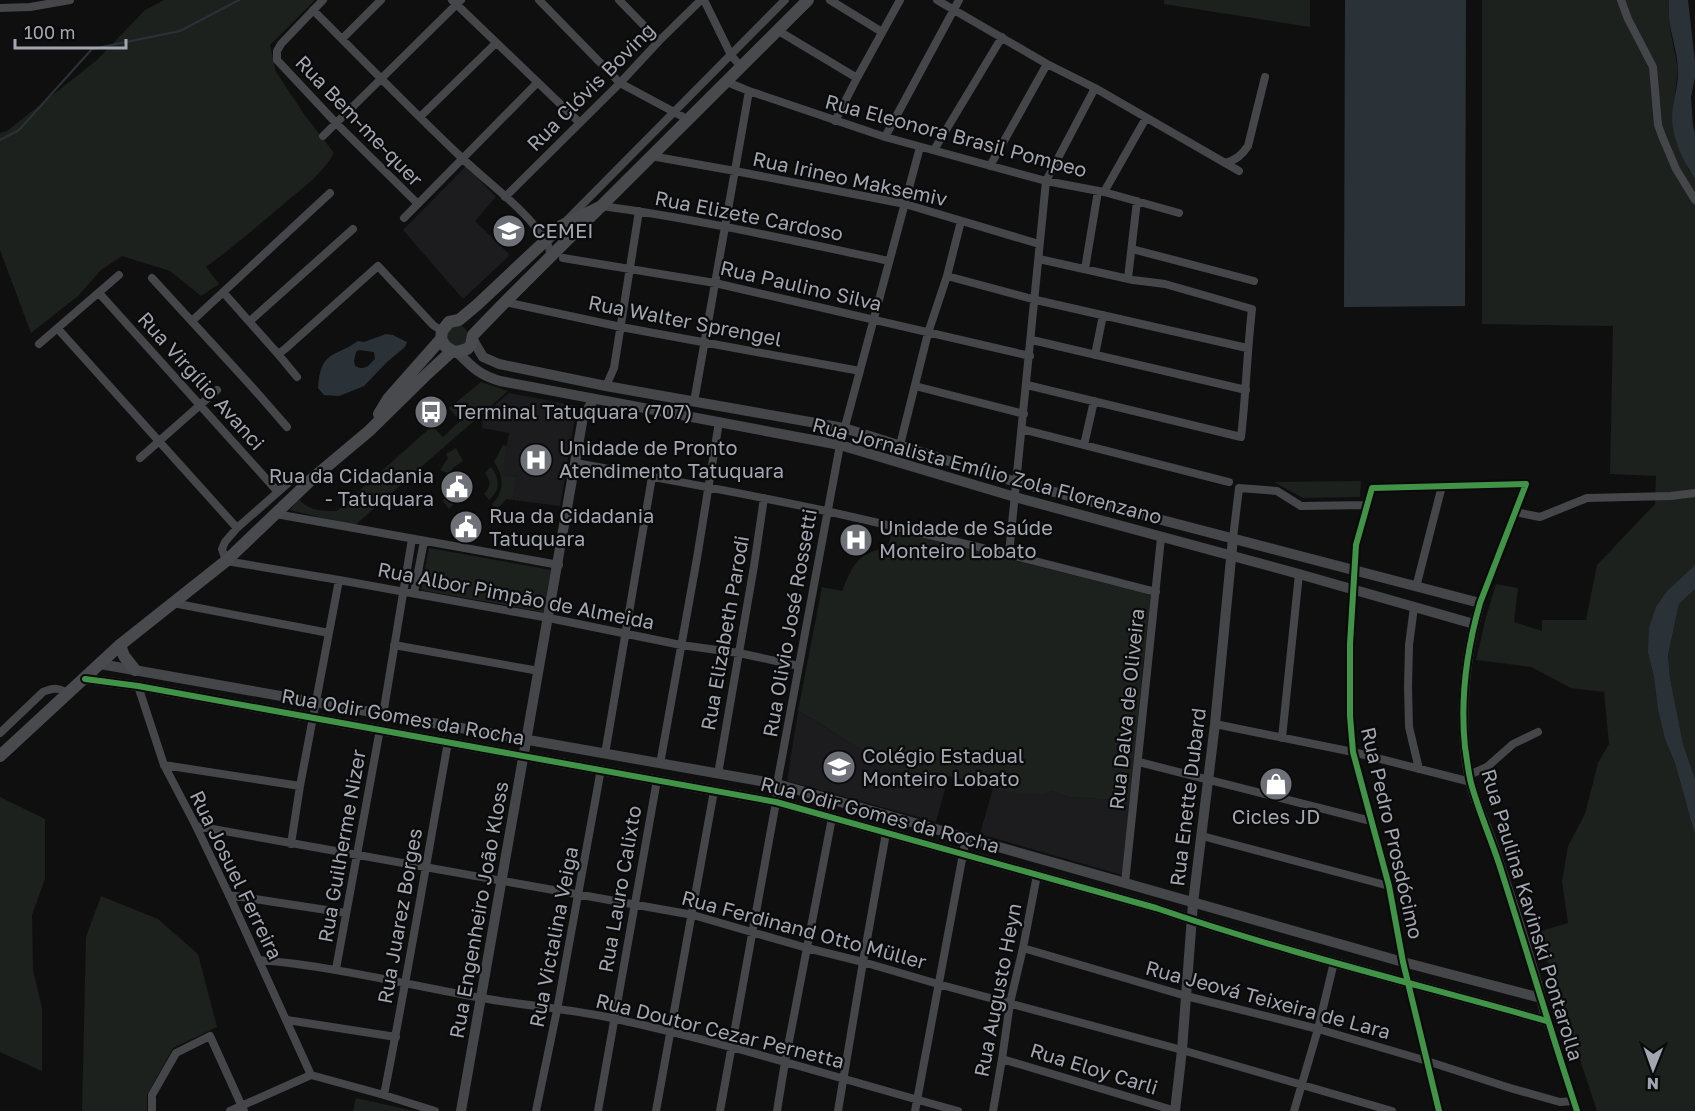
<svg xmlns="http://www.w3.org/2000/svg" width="1695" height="1111" font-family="'Golos Text',sans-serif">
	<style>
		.built { fill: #1c1c1e }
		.green { fill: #1c211d }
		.water { fill: #2b3237; fill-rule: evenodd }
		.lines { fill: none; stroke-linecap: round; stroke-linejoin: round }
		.stream { stroke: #2b3237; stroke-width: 2 }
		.minor { stroke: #454649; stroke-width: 8 }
		.tertiary { stroke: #454649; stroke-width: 10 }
		.secondary { stroke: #494a4d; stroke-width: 12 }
		.cycleway-casing { stroke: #0a0a0b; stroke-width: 10 }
		.cycleway { stroke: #419447; stroke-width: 6 }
		.labels { text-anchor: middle; stroke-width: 4.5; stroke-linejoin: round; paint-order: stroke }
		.street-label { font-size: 20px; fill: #a1a6b0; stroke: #0a0a0b }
		.poi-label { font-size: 20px; fill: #a1a6b0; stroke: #0a0a0b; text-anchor: start }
	</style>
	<rect width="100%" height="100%" fill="#0f0f10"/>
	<!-- built -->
	<path class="built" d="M466,166L496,197L475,221L510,255L463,299L403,230Z
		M509,393L577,406L560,506L513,500L516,477L501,475L509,433L482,428L483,415Z
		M798,711L816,721L893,770L946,785L936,822L787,781Z
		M993,788L1027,794L1051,791L1069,797L1131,801L1122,875L980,834Z"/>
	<!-- green -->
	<path class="green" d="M164,0H315L270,45L276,72L304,114L334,153C323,173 303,188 285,203C259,225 233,247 206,267L219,284L201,296L170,271L122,256L101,270L78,296L31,333L0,250V133L7,131L97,60L145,10Z
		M1164,0H1310V27L1164,4Z
		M1482,0H1669L1668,8L1671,34L1678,69L1672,119L1688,169L1695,179V565L1667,591L1648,653L1654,677L1658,710L1665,739L1675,763L1695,835V1111H1597L1538,932L1568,923L1562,881L1568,846L1585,814L1598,763L1609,744L1604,692L1571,688L1531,667L1476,660L1486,617L1496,584L1518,588L1514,622L1542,631V620H1586L1597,565L1655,504L1656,476L1610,474L1613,326L1482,324Z
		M446 336a11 11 0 1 1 22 0a11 11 0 1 1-22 0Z
		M481,382L508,391L354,526L290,510L299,499C308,511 323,511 337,511L432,426L443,437L460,421L449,408Z
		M503,445L507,446L502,475L516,477L513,500L506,499L497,510L492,504C505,491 504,476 494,462Z
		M456,448L463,461L453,468L449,474L440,470L448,458L446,454Z
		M491,467C500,479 501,490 489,500L484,494C491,487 491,481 485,473Z
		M1361,481L1360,497L1303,498L1274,482Z
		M446,482L459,483L460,488L464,493L449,509L442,500L450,496Z
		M892,530L1156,596L1143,663L1131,801L1069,797L1051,791C1027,802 974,783 949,776L946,785L893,770L816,721L798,711L822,587L842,591C854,563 857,554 888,547Z
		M429,548L551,570L543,612L421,590Z
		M1695,589V779L1683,744L1670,678L1668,655L1679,604Z
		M0,797L45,819V879L32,915L33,970L42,1008V1071L0,1052Z
		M101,896L158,919L198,954L217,1027L173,1048L147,1095V1111H82L86,937Z
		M356,1098L414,1111H353Z"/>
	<!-- water -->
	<path class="water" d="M1345,0H1466L1465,306L1344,307Z
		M1669,0H1688L1695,62V77L1691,97L1693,126L1695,133V179C1684,162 1673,141 1672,119C1672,103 1679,85 1678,69C1677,46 1666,23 1669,0Z
		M386,334L393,335L407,342L405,347L387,362L364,386L339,396L324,395L318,388C321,350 332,359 358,341L364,342ZM359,350L374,352L375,359C368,366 365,371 355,366L354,361L356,352Z
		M1695,565V589L1679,604L1668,655L1670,678L1683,744L1695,779V835L1675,763L1665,739L1658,710L1654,677L1648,653L1649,628L1656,607L1667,591Z"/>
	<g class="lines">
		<!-- stream -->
		<path class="stream" d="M0,140L19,130L92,49L180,31L239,0"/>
		<!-- minor -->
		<path class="minor" d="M323,0L281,44L277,51V60L336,123L418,204
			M452,0L580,123
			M539,0L620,83L687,119
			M619,0L659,41
			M704,0L731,55L741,67
			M830,0L882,32
			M937,0L1047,64L1095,88L1239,171
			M1621,0L1628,19L1653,67L1658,125L1662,136L1676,169L1695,200
			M0,8L30,7L70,0
			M313,10C362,59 411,110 462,158C487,182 517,203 538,230C544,238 553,249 549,258
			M777,30L857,78
			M342,39L381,0
			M727,82L749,91L885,137L1046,181L1104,192L1179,213
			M420,117L496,43
			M835,121L857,78L900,0
			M323,136L461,0
			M885,137L959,0
			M934,150L1002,37
			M651,156L735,171L905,204L1039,244
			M1225,163C1236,160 1242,155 1248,146L1265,77
			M990,166L1047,64
			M1104,192L1146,118
			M505,197L620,83L659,41L701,0
			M602,206C698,219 794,241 889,261
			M404,218L537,83
			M565,222L785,0
			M1132,249L1254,281
			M563,258L715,283L1030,356
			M1085,269L1098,191
			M947,276L1036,300L1247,348
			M152,278L252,387L287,427
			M1128,278L1137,201
			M223,292L278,354L285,349L378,266L433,325L442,331
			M99,293L278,492
			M505,302L621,327L860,371
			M192,321L330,193
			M250,321L353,229
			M58,329L237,528
			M1032,340L1246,390
			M39,344L119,275
			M278,354L297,377
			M1095,355L1103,315
			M1027,385L1241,437C1246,395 1247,352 1252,309L1165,284L1133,280L1039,259
			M606,386L614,368L639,211
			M915,386L1024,414
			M694,402L749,91
			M1022,429L1229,482
			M900,445L928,333L947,276L961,221
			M1084,445L1094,401
			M140,458L217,390
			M576,463C659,478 743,493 826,511C936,535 1046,564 1156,592
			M295,477L237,528L225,542L222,549L226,561L339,580L549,618L681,645L739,653L799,666
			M1515,512L1540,517L1587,498L1671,496L1695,493
			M276,514L559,565
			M1233,538L1239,488L1277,491L1301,506L1367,505
			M1009,554L1046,181L1095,88
			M1416,587L1442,486
			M414,593L424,541
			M173,603L329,633
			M1414,607L1409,645L1408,687L1409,727L1419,769
			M394,645L539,671
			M138,686L164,765L196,826L229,895L311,1075
			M383,715L412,539
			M1215,724L1353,752L1471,782
			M0,733L43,692C53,688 60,687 68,694
			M1282,738L1299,574
			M605,754L652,477
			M1139,762L1371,821
			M660,764L697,558L719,422
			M164,765L300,786
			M718,774L754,566L764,498
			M1469,775L1487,767L1513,744L1538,732
			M196,826L693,915L807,948L863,962L938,984L1182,1050L1392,1111
			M1202,836L1389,886
			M291,844L300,786L339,580
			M1125,883L1161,538
			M229,895L346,913
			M1023,948L1186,996L1318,1029L1427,1061L1510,1088L1560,1102L1574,1101
			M259,960C334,966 407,985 482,998C526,1006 572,1009 616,1019C732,1044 844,1080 958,1111
			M336,969L380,729
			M287,1020L396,1037
			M1547,1021L1577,1111
			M1002,1059L1176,1111
			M384,1095C407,978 427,860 448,742
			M152,1111V1095L176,1053L210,1036L244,1111
			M230,1111L311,1075L384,1095L435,1111
			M536,1111L557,1010L601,769
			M598,1111L657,780
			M656,1111L714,791
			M720,1111L776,802L777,784L840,445L920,147
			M777,1111L785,1062L832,818
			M838,1111L863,962L886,833
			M915,1111L966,838
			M993,1111L1002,1059L1010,1003L1023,948L1037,875
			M1294,1111L1318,1029L1334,962
			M1439,1111L1403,962L1389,886L1353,752L1350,716V644L1356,545L1372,488L1526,484L1480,603"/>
		<!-- tertiary -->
		<path class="tertiary" d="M473,340L483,357L499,364L606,386L844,428L1016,482L1480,603C1464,660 1458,722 1470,780C1475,802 1486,824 1493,845C1513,903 1532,962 1547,1021
			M457,352C472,367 479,375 500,381L840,445L1015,497L1299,574L1474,624
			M100,664L777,784L1403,962L1541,998
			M85,679L138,686L776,802L1156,908C1284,952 1416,984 1547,1021
			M461,1111L583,417L594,399
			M1175,1111L1182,1050L1193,903L1215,724L1233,538"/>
		<!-- secondary -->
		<path class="secondary" d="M602,206L561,226L478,304L459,320L449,322L442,331L441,339L445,346L452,351L457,352L467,349L471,345L473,335L505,302L808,0
			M379,414L388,399L441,339
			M120,645L124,656L135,670
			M0,756L120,645L226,561L313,478L369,431L427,374L452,351"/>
		<defs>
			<path id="cycleway" d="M85,679L138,686L776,802L1156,908C1284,952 1416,984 1547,1021
				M1439,1111L1403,962L1389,886L1353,752L1350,716V644L1356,545L1372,488L1526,484L1480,603C1467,649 1460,699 1465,747C1467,759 1468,771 1471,783C1479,813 1493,843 1502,873C1527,952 1551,1032 1577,1111"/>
		</defs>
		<!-- cycleway casing -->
		<use href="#cycleway" class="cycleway-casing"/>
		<!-- cycleway -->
		<use href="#cycleway" class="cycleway"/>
	</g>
	<!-- icons -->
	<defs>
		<symbol id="school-disc" viewBox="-11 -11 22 22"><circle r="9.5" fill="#6e7178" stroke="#0a0a0b"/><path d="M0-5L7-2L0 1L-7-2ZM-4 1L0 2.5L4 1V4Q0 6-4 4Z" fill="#fff"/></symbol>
		<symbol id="bus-disc" viewBox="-11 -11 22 22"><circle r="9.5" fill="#6e7178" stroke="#0a0a0b"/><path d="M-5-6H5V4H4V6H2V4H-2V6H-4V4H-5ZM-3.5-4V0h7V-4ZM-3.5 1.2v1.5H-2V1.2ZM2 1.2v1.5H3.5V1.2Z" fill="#fff"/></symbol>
		<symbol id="hospital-disc" viewBox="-11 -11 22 22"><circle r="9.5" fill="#6e7178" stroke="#0a0a0b"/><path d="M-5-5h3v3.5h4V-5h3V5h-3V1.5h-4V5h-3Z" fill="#fff"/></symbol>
		<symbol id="civic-disc" viewBox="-11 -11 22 22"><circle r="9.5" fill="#6e7178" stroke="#0a0a0b"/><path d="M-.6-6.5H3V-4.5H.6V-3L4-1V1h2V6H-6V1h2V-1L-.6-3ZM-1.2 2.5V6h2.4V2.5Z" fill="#fff"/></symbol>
		<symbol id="shop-disc" viewBox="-11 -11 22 22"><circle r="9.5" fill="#6e7178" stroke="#0a0a0b"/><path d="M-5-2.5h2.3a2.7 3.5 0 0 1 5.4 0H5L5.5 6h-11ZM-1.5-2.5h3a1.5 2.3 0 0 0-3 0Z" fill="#fff"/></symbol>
	</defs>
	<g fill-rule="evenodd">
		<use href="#school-disc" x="490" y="212" width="38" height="38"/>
		<use href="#bus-disc" x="412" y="393" width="38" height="38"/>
		<use href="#hospital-disc" x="517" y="441" width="38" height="38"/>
		<use href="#civic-disc" x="438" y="468" width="38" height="38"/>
		<use href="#civic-disc" x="447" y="508" width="38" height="38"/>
		<use href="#hospital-disc" x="837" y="521" width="38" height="38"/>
		<use href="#school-disc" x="820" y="748" width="38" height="38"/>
		<use href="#shop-disc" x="1257" y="765" width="38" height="38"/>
	</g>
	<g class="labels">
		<!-- street labels -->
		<g class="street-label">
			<text transform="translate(591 87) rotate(-45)" y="7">Rua Clóvis Boving</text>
			<text transform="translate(359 121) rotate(46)" y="7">Rua Bem-me-quer</text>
			<text transform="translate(956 136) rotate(15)" y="7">Rua Eleonora Brasil Pompeo</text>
			<text transform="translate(850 179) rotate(12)" y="7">Rua Irineo Maksemiv</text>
			<text transform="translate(749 216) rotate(11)" y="7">Rua Elizete Cardoso</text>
			<text transform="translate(801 286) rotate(13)" y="7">Rua Paulino Silva</text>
			<text transform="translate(685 321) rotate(11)" y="7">Rua Walter Sprengel</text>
			<text transform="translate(201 381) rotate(48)" y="7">Rua Virgílio Avanci</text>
			<text transform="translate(987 471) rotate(15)" y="7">Rua Jornalista Emílio Zola Florenzano</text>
			<text transform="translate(516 596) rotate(11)" y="7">Rua Albor Pimpão de Almeida</text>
			<text transform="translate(790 623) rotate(-80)" y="7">Rua Olivio José Rossetti</text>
			<text transform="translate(725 633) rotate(-80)" y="7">Rua Elizabeth Parodi</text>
			<text transform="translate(1127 709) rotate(-84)" y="7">Rua Dalva de Oliveira</text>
			<text transform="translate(403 717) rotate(10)" y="7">Rua Odir Gomes da Rocha</text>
			<text transform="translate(1188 797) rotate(-83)" y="7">Rua Enette Dubard</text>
			<text transform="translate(880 815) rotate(15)" y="7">Rua Odir Gomes da Rocha</text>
			<text transform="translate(1392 833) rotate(77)" y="7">Rua Pedro Prosdócimo</text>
			<text transform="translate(342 846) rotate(-80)" y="7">Rua Guilherme Nizer</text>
			<text transform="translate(236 875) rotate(64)" y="7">Rua Josuel Ferreira</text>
			<text transform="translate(620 889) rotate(-80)" y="7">Rua Lauro Calixto</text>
			<text transform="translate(479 910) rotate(-80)" y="7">Rua Engenheiro João Kloss</text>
			<text transform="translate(1532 915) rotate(73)" y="7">Rua Paulina Kavinski Pontarolla</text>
			<text transform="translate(400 916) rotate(-80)" y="7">Rua Juarez Borges</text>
			<text transform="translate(804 930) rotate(15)" y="7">Rua Ferdinand Otto Müller</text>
			<text transform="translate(554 937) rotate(-79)" y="7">Rua Victalina Veiga</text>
			<text transform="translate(998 990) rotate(-79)" y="7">Rua Augusto Heyn</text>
			<text transform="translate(1268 1000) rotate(15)" y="7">Rua Jeová Teixeira de Lara</text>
			<text transform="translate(720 1031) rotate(14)" y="7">Rua Doutor Cezar Pernetta</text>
			<text transform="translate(1094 1069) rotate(17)" y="7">Rua Eloy Carli</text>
		</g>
		<!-- poi labels -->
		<g class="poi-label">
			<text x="532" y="238">CEMEI</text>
			<text x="454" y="419">Terminal Tatuquara (707)</text>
			<text x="559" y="455">Unidade de Pronto<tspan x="559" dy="23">Atendimento Tatuquara</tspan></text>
			<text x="434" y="483" text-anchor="end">Rua da Cidadania<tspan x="434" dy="23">- Tatuquara</tspan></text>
			<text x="489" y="523">Rua da Cidadania<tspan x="489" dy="23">Tatuquara</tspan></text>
			<text x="879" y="535">Unidade de Saúde<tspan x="879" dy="23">Monteiro Lobato</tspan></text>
			<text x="862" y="763">Colégio Estadual<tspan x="862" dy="23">Monteiro Lobato</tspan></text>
			<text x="1276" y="824" text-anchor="middle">Cicles JD</text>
		</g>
	</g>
	<!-- north arrow -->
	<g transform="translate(1653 1069) rotate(181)" stroke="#0a0a0b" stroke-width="4.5" paint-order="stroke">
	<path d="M0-4.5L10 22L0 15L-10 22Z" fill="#a1a6b0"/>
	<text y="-9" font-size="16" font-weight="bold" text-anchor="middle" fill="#a1a6b0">N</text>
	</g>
	<!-- scale -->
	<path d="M15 39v9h111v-9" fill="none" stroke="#a1a6b0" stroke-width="3"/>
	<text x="24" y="39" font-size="18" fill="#a1a6b0" stroke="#0a0a0b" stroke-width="4.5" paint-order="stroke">100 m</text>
</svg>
